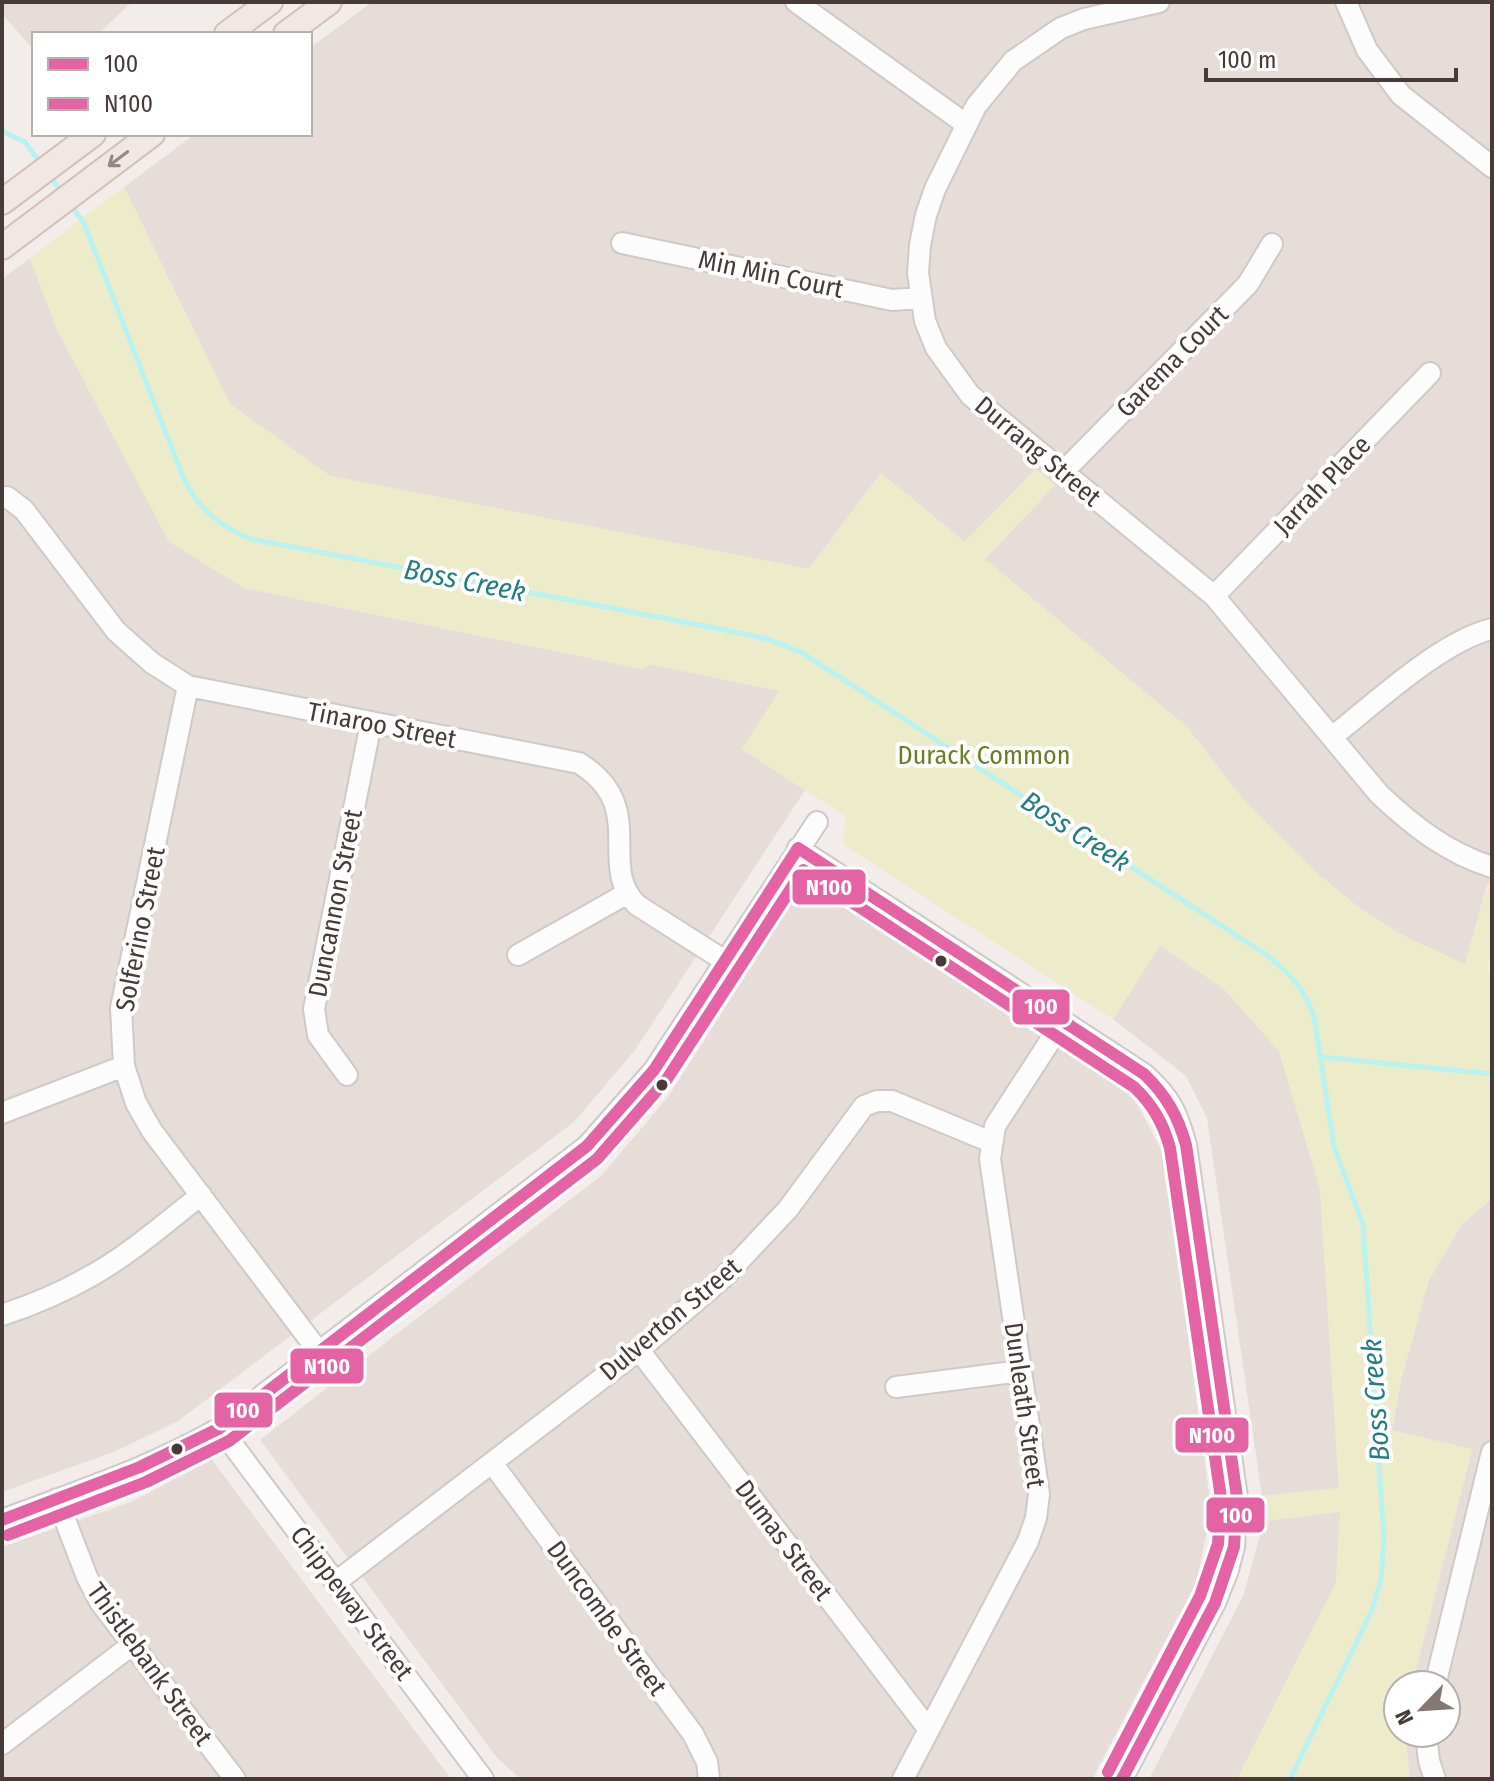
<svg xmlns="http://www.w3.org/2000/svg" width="1494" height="1781" font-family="'Fira Sans Condensed',sans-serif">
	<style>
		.residential { fill: #e6dcd8 }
		.green { fill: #ecebca }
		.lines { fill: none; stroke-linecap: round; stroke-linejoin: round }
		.stream { stroke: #b9f2f1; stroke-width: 5 }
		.minor-casing { stroke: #cfc9c7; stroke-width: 24 }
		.major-casing { stroke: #d5bfb7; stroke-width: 28 }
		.minor { stroke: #fdfcfc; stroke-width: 20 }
		.major { stroke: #f1e8e4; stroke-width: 24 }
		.bus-1-casing { stroke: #fff; stroke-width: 18 }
		.bus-2-casing { stroke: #fff; stroke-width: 18 }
		.bus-1 { stroke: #e463a4; stroke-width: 12 }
		.bus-2 { stroke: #e463a4; stroke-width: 12 }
		.oneway { stroke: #948884 }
		.bus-dot { fill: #483a36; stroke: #fff; stroke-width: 3 }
		.labels { text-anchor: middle; stroke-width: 8; stroke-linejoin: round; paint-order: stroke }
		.street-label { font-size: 26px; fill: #483a36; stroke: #fff }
		.park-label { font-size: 26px; fill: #6b7d26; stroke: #fff }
		.water-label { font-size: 28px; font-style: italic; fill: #217e7f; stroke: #fff }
		.line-badge { stroke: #fff; stroke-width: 3 }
		.badge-label { font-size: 22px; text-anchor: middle; font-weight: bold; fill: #fff }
	</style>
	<rect width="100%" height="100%" fill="#f2eceb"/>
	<!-- residential -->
	<path class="residential" d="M2,2H132L98,34H34V50L2,14Z
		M372,2H1492V884H1487L1465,965L1400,934L1357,906L1318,874L1246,803L1187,727L985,559L1055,485L1036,469L965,542L881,473L809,569L330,476L230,404L124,187L195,134H310V48Z
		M30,258L57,330L244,588L643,669L649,664L780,691L742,749L805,790L635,1050L575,1121L178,1421L116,1451L2,1492V279Z
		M806,881L1132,1095L1163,1153L1211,1509L1197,1581L1092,1779H521L498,1759L260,1440L602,1175L668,1097Z
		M1160,945L1224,989L1279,1051L1320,1189L1339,1488L1262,1496L1207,1118L1186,1076L1113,1019Z
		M1492,1199V1779H1410L1405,1733H1446V1685H1412L1472,1450L1392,1430L1401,1380L1429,1280L1462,1224Z
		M212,1460L451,1779H2V1547L131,1502Z
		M1340,1512L1336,1583L1237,1779H1149L1244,1594L1264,1521Z"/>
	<!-- green -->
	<path class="green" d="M124,187L230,404L330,476L809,569L881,473L965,542L1036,469L1055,485L985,559L1187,727L1246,803L1318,874L1357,906L1400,934L1465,964L1488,883L1492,884V950L1487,970L1492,971V1199L1462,1224L1429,1280L1401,1380L1392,1430L1472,1449L1412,1685H1398V1733H1405L1410,1779H1237L1336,1583L1340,1512L1264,1521L1262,1496L1339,1488L1320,1189L1279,1051L1224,989L1160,946L1113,1019L844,845L845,816L742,749L779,691L649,664L643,669L244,588L169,542L57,330L30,258Z"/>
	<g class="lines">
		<!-- stream -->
		<path class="stream" d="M2,131L25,142L41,164
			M49,175L62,193
			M70,204L84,223L184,479C199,509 220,527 251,539L715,628L764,638L801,652L1265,954C1288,971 1304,988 1314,1016L1334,1146L1363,1225L1384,1539L1381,1580L1372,1610L1290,1779
			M1322,1057L1492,1074"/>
		<defs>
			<path id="minor" d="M796,2L967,125
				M1159,2L1084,19L1061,28L1013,61L976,106L935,189L926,215L920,245L918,273L925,321L936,348L970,395L1214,596L1379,794C1413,826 1447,853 1492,867
				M1346,2L1367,50L1401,95L1492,167
				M622,243L892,300L920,298
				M1063,472L1248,284L1272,244
				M2,498L7,497L24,510L116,631L152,663L188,686L579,763C650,807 596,865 637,905L725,961
				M1214,596L1430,373
				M188,686L121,1008L124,1066L136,1103L152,1131L319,1352
				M1332,737C1374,704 1441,641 1492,629
				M798,848L1144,1074C1170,1097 1177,1112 1186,1145L1237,1497L1234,1547L1228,1570L1215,1603L1122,1779
				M518,955L626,894
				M347,1075L318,1035L314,1009L371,723
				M2,1113L124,1066
				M2,1315C32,1305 61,1293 89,1277C129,1255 164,1224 201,1195
				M639,1350L929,1730
				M896,1387L1021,1371
				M220,1428L483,1779
				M492,1463L693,1734L707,1762L709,1779
				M57,1499L87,1577L100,1602L235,1779
				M2,1520C76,1492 151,1468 220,1428L587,1146L654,1070L817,822
				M336,1582L639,1350L724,1277L788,1209L864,1106L877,1101H892L991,1142
				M1435,1685L1492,1452
				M1426,1733L1429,1761L1435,1779
				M2,1744L133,1644
				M903,1779L1028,1541L1036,1518L1039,1494L990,1159L995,1126L1063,1021"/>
			<path id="major" d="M227,34L270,2
				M286,34L329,2
				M2,202L93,134
				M2,247L152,134"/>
		</defs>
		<!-- minor casing -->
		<use href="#minor" class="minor-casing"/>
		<!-- major casing -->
		<use href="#major" class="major-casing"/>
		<!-- minor -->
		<use href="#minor" class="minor"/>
		<!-- major -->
		<use href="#major" class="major"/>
		<defs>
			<path id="bus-1" d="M798,848L1144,1074C1166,1095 1178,1116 1186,1145L1237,1497L1234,1547L1215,1603L1122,1779
				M2,1520L140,1467L220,1428L587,1146L654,1070L798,848"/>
			<path id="bus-2" d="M8,1535L146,1482L229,1441L597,1159L667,1079L803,870L1134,1087C1153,1105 1163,1123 1170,1148L1221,1498L1218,1544L1200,1596L1108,1772"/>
		</defs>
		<!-- bus-1 casing -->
		<use href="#bus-1" class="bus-1-casing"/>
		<!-- bus-2 casing -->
		<use href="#bus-2" class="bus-2-casing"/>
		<!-- bus-1 -->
		<use href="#bus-1" class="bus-1"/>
		<!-- bus-2 -->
		<use href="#bus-2" class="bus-2"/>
	</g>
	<!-- one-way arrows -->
	<defs><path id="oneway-shaft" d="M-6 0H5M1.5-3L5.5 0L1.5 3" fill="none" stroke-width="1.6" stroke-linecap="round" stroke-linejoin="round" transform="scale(2)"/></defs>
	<use class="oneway" href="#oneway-shaft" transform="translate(118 159) rotate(143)"/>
	<!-- markers -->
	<g class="bus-dot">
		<circle cx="941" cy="961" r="7"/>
		<circle cx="662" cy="1085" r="7"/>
		<circle cx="177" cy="1449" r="7"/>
	</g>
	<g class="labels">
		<!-- street labels -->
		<g class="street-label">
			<text transform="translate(771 274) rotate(12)" y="9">Min Min Court</text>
			<text transform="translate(1172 361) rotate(-45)" y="9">Garema Court</text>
			<text transform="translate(1038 451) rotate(40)" y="9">Durrang Street</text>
			<text transform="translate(1322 485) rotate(-46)" y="9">Jarrah Place</text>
			<text transform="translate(382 725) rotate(11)" y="9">Tinaroo Street</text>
			<text transform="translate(335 903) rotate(-79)" y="9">Duncannon Street</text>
			<text transform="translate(140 929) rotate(-79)" y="9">Solferino Street</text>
			<text transform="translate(670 1319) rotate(-40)" y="9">Dulverton Street</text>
			<text transform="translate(1025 1405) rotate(82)" y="9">Dunleath Street</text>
			<text transform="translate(784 1540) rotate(53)" y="9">Dumas Street</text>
			<text transform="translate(352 1603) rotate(53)" y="9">Chippeway Street</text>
			<text transform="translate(607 1618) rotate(54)" y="9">Duncombe Street</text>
			<text transform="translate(150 1664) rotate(54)" y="9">Thistlebank Street</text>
		</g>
		<!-- park labels -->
		<g class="park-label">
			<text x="984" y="764">Durack Common</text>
		</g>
		<!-- water labels -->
		<g class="water-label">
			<text transform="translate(465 580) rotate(11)" y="10">Boss Creek</text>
			<text transform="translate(1076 831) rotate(33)" y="10">Boss Creek</text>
			<text transform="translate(1375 1400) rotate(-94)" y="10">Boss Creek</text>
		</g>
	</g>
	<g class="line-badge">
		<rect x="791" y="868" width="76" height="38" rx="8" fill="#e463a4"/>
		<rect x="1011" y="988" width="60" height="38" rx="8" fill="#e463a4"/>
		<rect x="289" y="1347" width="76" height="38" rx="8" fill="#e463a4"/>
		<rect x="213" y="1391" width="61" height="38" rx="8" fill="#e463a4"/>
		<rect x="1174" y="1416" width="76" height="38" rx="8" fill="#e463a4"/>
		<rect x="1205" y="1496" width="61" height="38" rx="8" fill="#e463a4"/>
	</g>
	<g class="badge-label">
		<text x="829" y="895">N100</text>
		<text x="1041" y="1014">100</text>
		<text x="327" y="1374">N100</text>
		<text x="243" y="1418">100</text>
		<text x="1212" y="1443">N100</text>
		<text x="1236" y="1523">100</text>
	</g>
	<!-- border -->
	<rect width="1494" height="1781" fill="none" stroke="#483a36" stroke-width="8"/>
	<!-- legend -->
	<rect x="32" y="32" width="280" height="104" fill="#ffffff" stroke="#b6b0af" stroke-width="2"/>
	<rect x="48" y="58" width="40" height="12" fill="#e463a4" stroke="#b6b0af" stroke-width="2"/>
	<text x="104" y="72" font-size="24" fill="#483a36">100</text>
	<rect x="48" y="98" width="40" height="12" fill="#e463a4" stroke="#b6b0af" stroke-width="2"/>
	<text x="104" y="112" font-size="24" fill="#483a36">N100</text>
	<!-- north arrow -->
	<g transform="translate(1422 1709) rotate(245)"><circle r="38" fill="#ffffff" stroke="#b6b0af" stroke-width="2"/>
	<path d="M0-6L14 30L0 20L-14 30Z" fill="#847875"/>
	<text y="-12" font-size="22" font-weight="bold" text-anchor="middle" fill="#483a36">N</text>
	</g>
	<!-- scale -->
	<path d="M1206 68v12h250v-12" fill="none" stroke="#483a36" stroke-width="4"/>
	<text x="1218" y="68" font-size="24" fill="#483a36" stroke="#ffffff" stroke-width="6" paint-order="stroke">100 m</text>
</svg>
